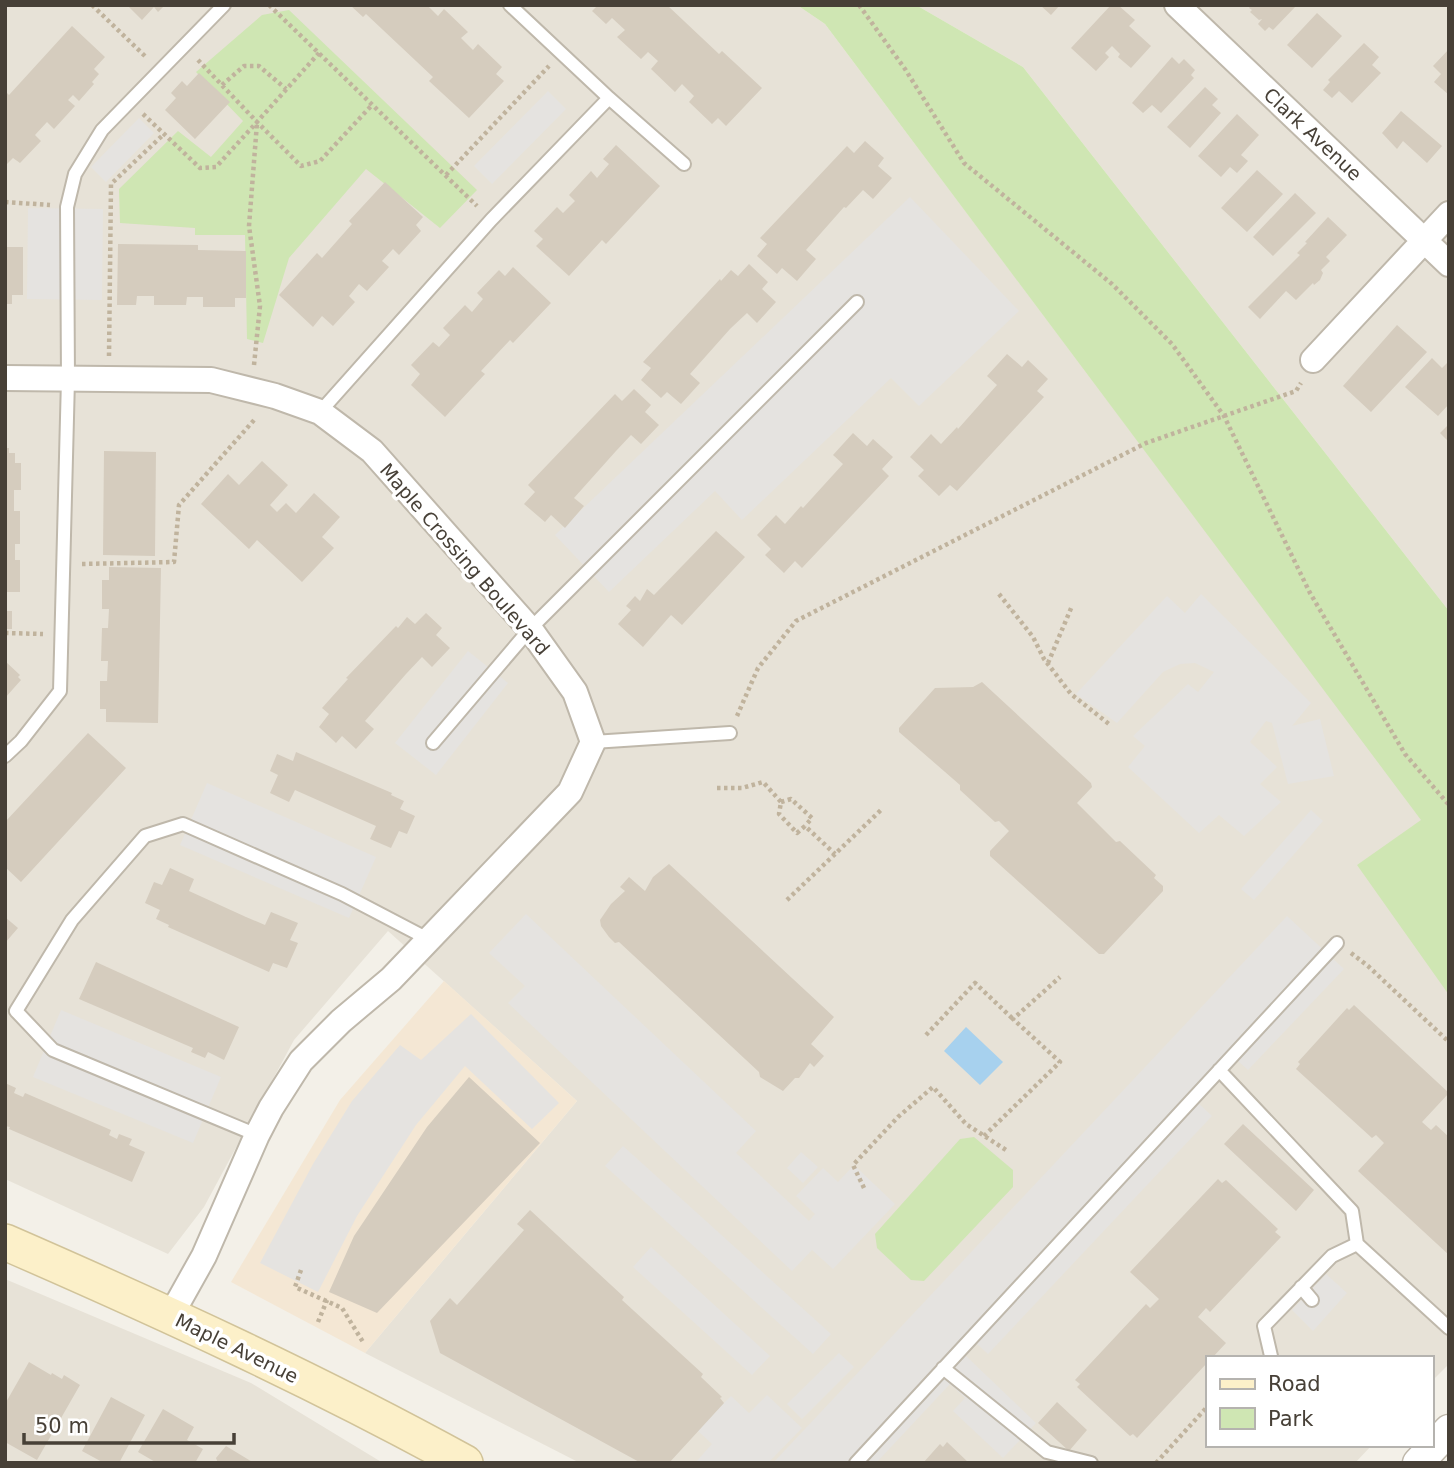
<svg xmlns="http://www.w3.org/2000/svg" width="1454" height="1468" font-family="'DejaVu Sans',sans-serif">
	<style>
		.residential { fill: #e7e2d7 }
		.commercial { fill: #f4e7d4 }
		.green { fill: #cfe6b3 }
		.parking { fill: #e5e3e0 }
		.water { fill: #a7d1ee }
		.building { fill: #d5ccbe }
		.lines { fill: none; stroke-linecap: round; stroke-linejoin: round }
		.service-casing { stroke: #bfb8ab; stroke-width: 16 }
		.minor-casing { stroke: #bfb8ab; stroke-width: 28 }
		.tertiary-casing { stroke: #bfb8ab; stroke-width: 33 }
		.secondary-casing { stroke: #d1c399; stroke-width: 38 }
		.path { stroke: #c0b39d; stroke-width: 4.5; stroke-dasharray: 3.5 3.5; stroke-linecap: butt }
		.service { stroke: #fff; stroke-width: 12 }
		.minor { stroke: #fff; stroke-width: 24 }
		.tertiary { stroke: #fff; stroke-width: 30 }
		.secondary { stroke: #fcf0c9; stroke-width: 35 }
		.labels { text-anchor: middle; stroke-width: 7; stroke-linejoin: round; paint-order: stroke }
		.street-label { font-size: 19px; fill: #474037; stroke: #fff }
	</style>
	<rect width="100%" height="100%" fill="#f3f0e8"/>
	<!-- residential -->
	<path class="residential" d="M5,5H797L825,24L1449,856V1364L1431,1382V1358H1207V1445H1372L1355,1463H580L365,1353L577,1101L388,931L294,1040L204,1207L168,1254L5,1179Z
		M916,5H1449V611L1023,67Z
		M5,1279L251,1383L383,1463H5Z"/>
	<!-- commercial -->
	<path class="commercial" d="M444,981L577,1101L365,1353L231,1282L340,1100Z"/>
	<!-- green -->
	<path class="green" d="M797,5H916L1023,67L1449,611V995L1357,865L1421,820L825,24Z
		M289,10L477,190L440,228L366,169L289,258L263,343L247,339L245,235H195V228L120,223L119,189L178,131L211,157L243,121L196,72L262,15Z
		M974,1137L1013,1170V1187L924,1281L911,1280L877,1248L875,1234L960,1139Z"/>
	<!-- parking -->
	<path class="parking" d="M548,91L566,109L492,184L474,166Z
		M139,118L154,133L106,182L91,167Z
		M910,197L1019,311L919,406L891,378L742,520L715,491L609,592L555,535Z
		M28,208L103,209L102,300L27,299Z
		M1201,594L1311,703L1292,726L1320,719L1334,776L1288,784L1272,723L1266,721L1250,742L1277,767L1260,784L1281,802L1244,836L1219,815L1199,833L1128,767L1145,746L1133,736L1188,684L1198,692L1214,672L1195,663L1180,664L1163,672L1117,723L1076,694L1167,596L1185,613Z
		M468,651L508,683L436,775L395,743Z
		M207,783L376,857L349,918L180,845Z
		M1311,810L1323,821L1254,900L1241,889Z
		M526,914L756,1131L736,1153L809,1221L815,1214L796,1196L823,1168L838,1182L854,1165L895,1204L833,1269L812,1250L792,1271L508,1003L525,986L489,953Z
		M1287,916L1344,969L1248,1070L1237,1060L1197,1102L1212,1116L988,1354L976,1343L965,1355L1036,1423L1003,1458L953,1411L965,1398L950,1384L876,1463H773Z
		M61,1010L221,1077L193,1143L33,1077Z
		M471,1014L559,1103L532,1129L465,1066L416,1125L357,1216L318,1292L260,1263L313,1164L352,1101L400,1045L421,1060Z
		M623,1146L831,1334L813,1354L605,1166Z
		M801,1152L818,1167L803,1183L787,1168Z
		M651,1247L770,1356L752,1375L633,1267Z
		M1326,1274L1347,1293L1313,1331L1292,1310Z
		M839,1353L854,1367L802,1419L787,1404Z
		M767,1395L802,1428L768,1463H695L712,1444L697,1430L731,1396L749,1413Z"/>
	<!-- water -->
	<path class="water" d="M966,1027L1003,1062L980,1085L944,1051Z"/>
	<!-- building -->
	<path class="building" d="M127,5H165L158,12L154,7L142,20Z
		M350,5H427L438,16L444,9L468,32L461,38L473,50L478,44L502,67L496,74L504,81L469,118L429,81L433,77L366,14L363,17Z
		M598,5H667L719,54L722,51L762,88L726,126L718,118L712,124L689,102L694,96L682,84L675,92L651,69L658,61L648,52L641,59L617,37L625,30L612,18L606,24L592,11Z
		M1040,5H1060L1051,15Z
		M1111,5H1118L1135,20L1129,26L1151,46L1131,68L1118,57L1120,54L1112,46L1105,53L1109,57L1096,71L1071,48Z
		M1251,5H1297L1273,30L1269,27L1265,31L1258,24L1262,19L1259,20L1250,12L1252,10L1249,8Z
		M1317,13L1342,36L1312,68L1287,45Z
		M72,26L105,57L94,69L99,74L92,82L94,84L79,101L73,95L68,100L75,106L54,129L47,122L35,135L41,141L20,163L13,158L5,166V91L9,95Z
		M1364,43L1379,57L1372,65L1381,73L1352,103L1339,91L1332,98L1323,90L1330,82L1328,80Z
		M1449,49V95L1434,82L1441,74L1433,66Z
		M1172,57L1179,64L1184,59L1195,70L1191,75L1194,78L1161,113L1152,105L1143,113L1132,103Z
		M199,73L230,102L195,139L165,110L176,98L171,93L182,81L187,86Z
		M1205,87L1218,99L1212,105L1221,113L1190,148L1167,127Z
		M1401,111L1442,146L1427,163L1403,141L1397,149L1382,133Z
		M1237,114L1259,135L1241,155L1248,161L1237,173L1230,167L1221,177L1198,156Z
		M865,141L884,158L878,166L892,178L873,199L863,190L846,208L844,207L806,250L816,259L797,281L782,268L777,274L757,256L767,244L760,238L847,146L854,153Z
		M616,145L660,186L606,244L602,240L569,276L536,246L543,239L534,231L557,207L563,213L575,201L569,195L591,171L597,178L609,164L603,159Z
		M1257,170L1283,194L1247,232L1221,208Z
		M385,182L423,217L416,225L421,231L399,255L393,249L382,261L389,267L367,291L359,284L349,296L355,302L333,326L322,316L313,327L279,295L317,253L322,258L352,224L349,221Z
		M1295,193L1316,213L1273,256L1253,237Z
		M1328,217L1347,235L1326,257L1330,261L1321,270L1323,273L1320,280L1314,285L1313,283L1296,300L1286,291L1260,319L1248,307L1300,255L1297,253L1307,243L1305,242Z
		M118,244L198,245V250L246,251V298H235V307H203V297H187L186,305H154V296H137L136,305H117Z
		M5,247H23V295H12V304H5Z
		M749,264L768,282L762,289L776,302L757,323L747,313L730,329L690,374L700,383L681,404L667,392L661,398L641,380L651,368L643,362L720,279L721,281L731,270L738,276Z
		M513,267L551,303L513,343L510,340L481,371L485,374L445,417L411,385L420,374L411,365L433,342L439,347L450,335L443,328L465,305L472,312L483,299L477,293L499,270L505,276Z
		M1397,325L1427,352L1371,412L1343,386Z
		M1007,354L1022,367L1028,360L1048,379L1037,391L1044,397L957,491L950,485L939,496L918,476L924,470L910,457L931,434L941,444L957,427L958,429L997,385L987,376Z
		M1432,358L1442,368L1449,361V404L1438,416L1405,387Z
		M634,389L651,405L645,412L659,425L641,444L631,435L616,451L574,498L584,506L565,528L551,515L545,522L524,504L535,492L528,485L615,394L622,401Z
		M1449,424V442L1440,433Z
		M853,433L867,446L873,439L893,457L882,469L889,476L802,568L795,561L784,573L765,555L771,549L757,535L776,515L785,524L801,506L803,508L843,464L833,455Z
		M5,448H9V453H15V463H21V490H14V511H20V544H15V560H20V592H5Z
		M104,451L156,452L155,556L103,555Z
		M262,461L288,485L270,505L277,512L286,503L296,513L314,493L340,517L322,537L334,548L302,582L257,540L249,549L201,504L228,474L239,485Z
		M716,531L745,557L682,625L671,615L643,647L618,624L631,610L626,606L635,596L640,601L647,589L654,595Z
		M109,567L161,568L158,723L106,722V709H100V681H107L108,661H101L102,628H108L109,609H102V580H109Z
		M5,611H12V629H5Z
		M426,613L442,628L436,635L450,648L432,667L422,657L406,674L365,721L374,729L356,749L342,736L336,743L319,727L329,714L322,708L348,679L346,678L396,626L398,628L407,617L415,624Z
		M5,661L20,675L18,677L21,680L5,698Z
		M982,682L1091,783L1092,787L1077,803L1116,842L1120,841L1156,875L1154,878L1163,886V891L1104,954H1099L990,856V851L1009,831L999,821L995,822L960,790V785L899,732V728L935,688L973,687Z
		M88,733L126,768L21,882L5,867V822Z
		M296,752L392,793L391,795L404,801L400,809L415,816L407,834L399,831L391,848L370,839L376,826L295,790L289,802L270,793L278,775L270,771L277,754L293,761Z
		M669,864L834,1017L811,1044L824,1056L814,1067L810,1063L799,1078H795L783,1091L760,1077L759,1072L619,942L615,943L609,937L601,926L600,920L611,904L625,891L620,887L629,877L645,891L653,877Z
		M170,868L194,879L189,891L246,917L265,925L271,912L298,923L290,940L298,943L287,968L273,963L269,972L168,927L169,925L156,919L160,910L145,903L154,882L162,885Z
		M5,917L18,928L5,943Z
		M96,962L239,1027L224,1060L208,1052L205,1058L191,1052L193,1048L79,999Z
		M1354,1005L1449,1093L1422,1122L1431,1130L1436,1125L1449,1137V1255L1358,1171L1384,1143L1376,1135L1372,1138L1296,1069L1300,1064L1298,1062L1347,1008L1349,1010Z
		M469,1077L540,1143L377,1313L329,1292L354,1236L427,1127Z
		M5,1083L16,1088L14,1093L23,1097L25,1093L111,1130L109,1135L117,1139L119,1134L132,1139L129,1145L145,1152L132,1182L9,1129L10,1127L5,1126Z
		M1243,1124L1314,1190L1296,1211L1224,1144Z
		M1218,1179L1222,1183L1226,1180L1278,1229L1275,1232L1281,1237L1210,1312L1206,1308L1198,1317L1226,1343L1212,1358H1207V1363L1137,1438L1133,1434L1130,1436L1077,1387L1080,1384L1075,1380L1146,1304L1150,1308L1159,1299L1130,1272Z
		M530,1210L624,1297L622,1300L703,1374L701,1377L722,1397L720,1398L724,1403L669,1463H641L440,1353L430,1321L450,1298L457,1305L524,1230L517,1224Z
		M29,1362L51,1375L52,1373L62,1379L64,1375L80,1385L37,1460L5,1442V1404Z
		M111,1397L145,1415L119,1463H104L82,1451Z
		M1057,1402L1087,1430L1069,1451L1038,1423Z
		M163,1409L194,1427L187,1440L203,1449L195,1463H157L138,1452Z
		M947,1442L969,1463H923L940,1444L943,1447Z
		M226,1446L254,1463H218L216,1458Z"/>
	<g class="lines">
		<defs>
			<path id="service" d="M510,5L609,98L684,164
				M320,412L491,220L609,98
				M593,742L730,733
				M433,743L530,629L857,302
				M5,756L21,741L60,691L68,379L67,207L75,174L102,130L224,5
				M1219,1070L1352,1211L1357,1244L1449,1328
				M257,1135L53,1050L16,1011L72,920L145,836L183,824L342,894L428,939
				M1301,1287L1312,1300
				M1271,1356L1264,1326L1332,1256L1357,1244
				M943,1368L1047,1452L1091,1463
				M856,1463L1337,943"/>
			<path id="minor" d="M1177,5L1449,264
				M1313,360L1449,214
				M5,378L211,380L275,396L320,412L372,451L530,629L575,692L593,742L570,792L391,979L341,1021L301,1061L271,1108L257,1135L204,1256L171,1315"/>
			<path id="tertiary" d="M1418,1463L1449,1430"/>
			<path id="secondary" d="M5,1242C161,1310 316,1381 465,1463"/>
		</defs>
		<!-- service casing -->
		<use href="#service" class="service-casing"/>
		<!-- minor casing -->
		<use href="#minor" class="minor-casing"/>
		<!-- tertiary casing -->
		<use href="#tertiary" class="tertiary-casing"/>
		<!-- secondary casing -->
		<use href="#secondary" class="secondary-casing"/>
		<!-- path -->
		<path class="path" d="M92,5L147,58
			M269,5L477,206
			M859,5L905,69L964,163L1112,284L1172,344L1224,416L1310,593L1405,754L1449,805
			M198,60L257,122L319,53
			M222,85L244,66H259L286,89
			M143,114L200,168L216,167L257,122L301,166L320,161L372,105
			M446,175L549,66
			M5,202L50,205
			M109,356L111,184L164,134
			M254,365L260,306L249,226L257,123
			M82,564L174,562L179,505L255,419
			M999,594L1033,637L1044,659L1071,694L1109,724
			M5,633L43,634
			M1048,663L1072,606
			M737,716L758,668L796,621L1146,443L1296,391L1301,383
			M717,788H742L763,782L781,802L779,814L797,833L805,826L835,854
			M781,802L791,799L812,818L805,826
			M787,900L881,810
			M1351,953L1368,966L1449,1042
			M926,1035L975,983L1013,1019
			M984,1136L1060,1062L1013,1019L1060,977
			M864,1188L853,1165L898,1117L933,1087L966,1124L1006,1150
			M301,1270L295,1287L342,1308L363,1342
			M318,1322L327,1300
			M1156,1463L1207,1407"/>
		<!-- service -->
		<use href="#service" class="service"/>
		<!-- minor -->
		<use href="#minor" class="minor"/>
		<!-- tertiary -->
		<use href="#tertiary" class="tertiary"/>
		<!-- secondary -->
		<use href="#secondary" class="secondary"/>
	</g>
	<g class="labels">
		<!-- street labels -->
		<g class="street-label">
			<text transform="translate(1313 134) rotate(43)" y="7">Clark Avenue</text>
			<text transform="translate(465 559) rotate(49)" y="7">Maple Crossing Boulevard</text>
			<text transform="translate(237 1348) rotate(26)" y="7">Maple Avenue</text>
		</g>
	</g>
	<!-- border -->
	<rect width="1454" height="1468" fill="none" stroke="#474037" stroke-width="14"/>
	<!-- legend -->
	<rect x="1206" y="1356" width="228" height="91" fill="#ffffff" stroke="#b5b3af" stroke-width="2"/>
	<rect x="1220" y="1379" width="35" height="10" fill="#fcf0c9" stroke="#b5b3af" stroke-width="2"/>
	<text x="1268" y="1391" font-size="21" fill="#474037">Road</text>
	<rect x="1220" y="1408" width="35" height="21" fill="#cfe6b3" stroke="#b5b3af" stroke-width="2"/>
	<text x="1268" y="1426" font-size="21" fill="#474037">Park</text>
	<!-- scale -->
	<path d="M24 1433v10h210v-10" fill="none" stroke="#474037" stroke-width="3.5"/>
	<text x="35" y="1433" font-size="21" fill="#474037" stroke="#ffffff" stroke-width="5" paint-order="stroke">50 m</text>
</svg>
